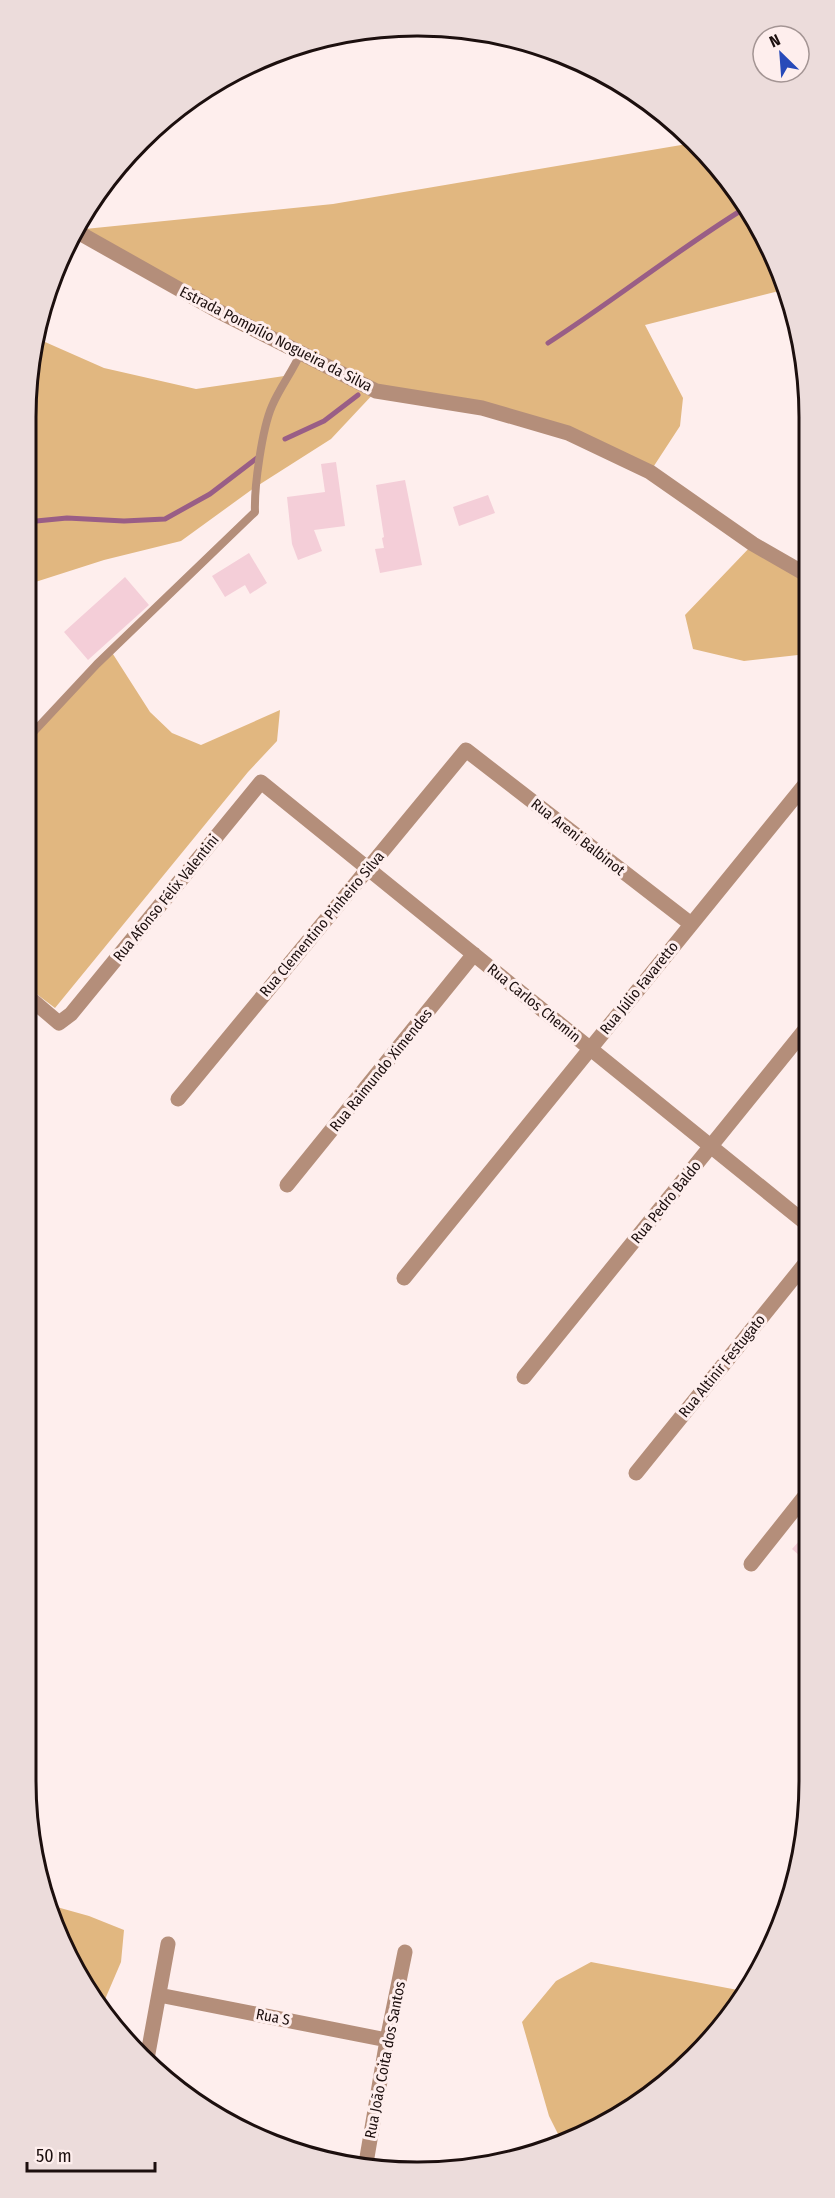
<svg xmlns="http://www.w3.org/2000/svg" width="835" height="2198" font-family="'Fira Sans Condensed',sans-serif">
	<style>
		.green { fill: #e1b780 }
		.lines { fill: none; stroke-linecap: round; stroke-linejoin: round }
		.stream { stroke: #995e86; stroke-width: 5 }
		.building { fill: #f4ced8 }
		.service { stroke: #b48e7a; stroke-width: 8 }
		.minor { stroke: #b48e7a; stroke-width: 15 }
		.labels { text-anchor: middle; stroke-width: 6; stroke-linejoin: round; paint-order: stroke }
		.street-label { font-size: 15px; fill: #1c0f0e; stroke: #feeeed }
		.rim { fill: none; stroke: #1c0f0e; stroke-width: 3 }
	</style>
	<rect width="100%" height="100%" fill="#feeeed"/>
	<!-- green -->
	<path class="green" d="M693,143L712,159L769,244L783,290L645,325L683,398L680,426L650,472L568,433L376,391L331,439L254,488L181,541L104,560L26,585V418L36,338L104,368L196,389L291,375L301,352L75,230L333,204Z
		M753,544L807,575V654L744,661L693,649L685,615Z
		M111,651L150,712L172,733L201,745L280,710L277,741L248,772L55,1008L26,986V740Z
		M46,1904L89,1916L124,1930L121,1962L103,2004Z
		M591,1962L743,1991L729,2019L635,2107L560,2138L549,2116L522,2022L556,1981Z"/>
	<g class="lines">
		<!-- stream -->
		<path class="stream" d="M548,343C615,300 677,250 745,208
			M285,439L324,421L358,395
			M26,522L67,518L124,521L165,519L210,494L257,458"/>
	</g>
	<!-- building -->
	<path class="building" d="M336,462L345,526L314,530L322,551L298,560L292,544L287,497L325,492L321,464Z
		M405,480L422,565L380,573L375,549L384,548L382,538L384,537L376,485Z
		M488,495L495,513L459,526L453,507Z
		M249,553L267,583L250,594L245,585L225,597L212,576Z
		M125,577L149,605L88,660L64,632Z
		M809,1530V1564L792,1549Z"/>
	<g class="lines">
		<!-- service -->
		<path class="service" d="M26,740L97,664L255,512C254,487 262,429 272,406C280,387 293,371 301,352"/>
		<!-- minor -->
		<path class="minor" d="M74,230L216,310L376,391L482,408L568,433L650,472L753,544L807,575
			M26,995L59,1023L71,1014L261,782L808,1225
			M178,1099L466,750L691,924
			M287,1185L474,954
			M404,1278L807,782
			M524,1377L808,1026
			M636,1473L808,1260
			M751,1564L809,1491
			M159,1995L387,2040
			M147,2059L168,1944
			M365,2169L387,2040L405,1952"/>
	</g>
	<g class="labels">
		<!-- street labels -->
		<g class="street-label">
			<text transform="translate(276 339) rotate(27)" y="5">Estrada Pompílio Nogueira da Silva</text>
			<text transform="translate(578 837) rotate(38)" y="5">Rua Areni Balbinot</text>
			<text transform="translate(166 898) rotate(-51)" y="5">Rua Afonso Félix Valentini</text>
			<text transform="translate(322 924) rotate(-50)" y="5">Rua Clementino Pinheiro Silva</text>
			<text transform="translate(639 988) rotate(-51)" y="5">Rua Júlio Favaretto</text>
			<text transform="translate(534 1003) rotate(39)" y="5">Rua Carlos Chemin</text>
			<text transform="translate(381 1070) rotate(-51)" y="5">Rua Raimundo Ximendes</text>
			<text transform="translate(666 1202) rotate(-51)" y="5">Rua Pedro Baldo</text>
			<text transform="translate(722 1366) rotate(-51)" y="5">Rua Altinir Festugato</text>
			<text transform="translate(273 2017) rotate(11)" y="5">Rua S</text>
			<text transform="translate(385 2060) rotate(-79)" y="5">Rua João Coita dos Santos</text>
		</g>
	</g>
	<!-- crop -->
	<path d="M0 0H835V2198H0ZM417 36H418A381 381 0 0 1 799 417V1781A381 381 0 0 1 418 2162H417A381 381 0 0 1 36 1781V417A381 381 0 0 1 417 36Z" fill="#ecdcdb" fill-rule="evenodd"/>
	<path class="rim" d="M417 36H418A381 381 0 0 1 799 417V1781A381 381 0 0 1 418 2162H417A381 381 0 0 1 36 1781V417A381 381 0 0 1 417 36Z"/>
	<!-- north arrow -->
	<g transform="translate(781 54) rotate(335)"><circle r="28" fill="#feeeed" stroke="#a49594" stroke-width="1.5"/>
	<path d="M0-4.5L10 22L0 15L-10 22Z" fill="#274ab9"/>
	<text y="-9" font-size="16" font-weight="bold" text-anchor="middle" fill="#1c0f0e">N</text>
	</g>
	<!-- scale -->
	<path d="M27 2162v9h128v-9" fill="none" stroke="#1c0f0e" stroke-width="3"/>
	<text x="36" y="2162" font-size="18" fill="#1c0f0e" stroke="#feeeed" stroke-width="4.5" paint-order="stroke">50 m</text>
</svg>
